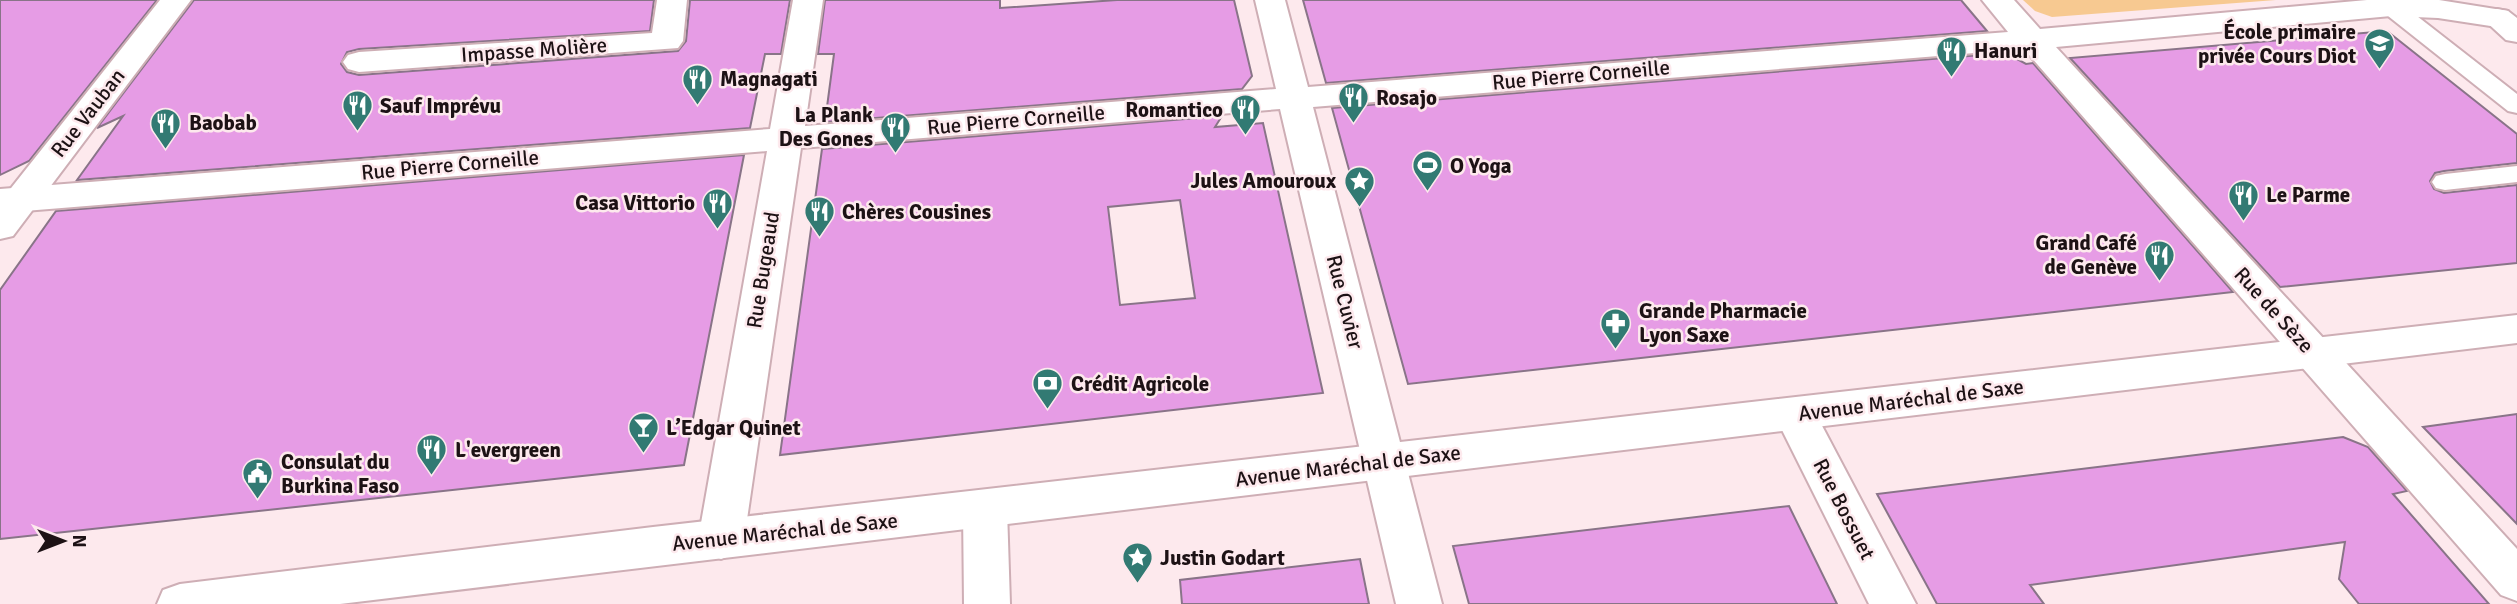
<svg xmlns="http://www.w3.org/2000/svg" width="2517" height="604" font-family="Signika,sans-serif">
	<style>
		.green { fill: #f7c991 }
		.building { fill: #e69ce5; stroke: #897488; stroke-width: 2; fill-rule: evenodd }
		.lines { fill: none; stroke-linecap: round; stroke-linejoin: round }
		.lane-casing { stroke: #ceaeb5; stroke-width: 4 }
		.street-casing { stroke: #ceaeb5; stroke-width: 4 }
		.secondary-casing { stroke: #ceaeb5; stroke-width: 4 }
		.lane { fill: #fff; fill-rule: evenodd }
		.street { fill: #fff; fill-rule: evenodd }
		.secondary { fill: #fff; fill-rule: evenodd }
		.labels { text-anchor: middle; stroke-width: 5; stroke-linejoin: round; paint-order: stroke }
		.poi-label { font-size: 21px; font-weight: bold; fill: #1d1215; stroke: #fde9ed; text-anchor: start }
		.street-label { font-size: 21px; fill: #1d1215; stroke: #fde9ed }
	</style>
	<rect width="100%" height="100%" fill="#fde9ed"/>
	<!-- green -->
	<path class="green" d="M2023,0H2276L2052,17L2035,11Z"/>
	<!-- building -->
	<path class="building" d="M0,0H157L29,161L0,175Z
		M194,0H654L650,31L359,49L347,52L341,64L347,72L359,75L678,51L686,41L690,0H790L781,54H765L750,128L77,180L123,116L97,128Z
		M825,0H1000V8L1117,0H1234L1252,76L1242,89L825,122L834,54H818Z
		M1303,0H1961L1987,31L1326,83Z
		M2387,31L2517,134V163L2444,171L2435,173L2430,181L2434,189L2444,193L2517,185V263L2280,287L2070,58Z
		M2006,53L2026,64L2033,63L2233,292L1408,384L1332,108Z
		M1222,116L1215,127L1263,123L1323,393L780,455L822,149ZM1180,200L1195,298L1120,305L1108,207Z
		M744,155L684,465L0,539V290L56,211Z
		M2517,414V524L2423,427Z
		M2343,437L2368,447L2407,491L2393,494L2489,604H2359L2339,579L2345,542L2030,585L2044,604H1937L1877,494Z
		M1789,506L1837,604H1469L1453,546Z
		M1360,559L1369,604H1182L1180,580Z"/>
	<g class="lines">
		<defs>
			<path id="lane" d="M2391,0L2399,2L2517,94V113L2508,111L2383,12L2380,7L2383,2Z
				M2517,166V182L2445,190L2436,188L2432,182L2436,176L2445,174Z"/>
			<path id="street" d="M657,0H687L683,41L678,48L359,72L348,69L343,62L348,55L359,52L652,33Z
				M793,0H823L805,126L1276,89L1255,0H1285L1308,87L2008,32L1982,0H2014L2040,29L2367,0H2439L2508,11L2512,18L2508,25L2497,27L2438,18L2391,16L2056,47L2517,549V601L2501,595L2024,49L1313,107L1442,604H1396L1280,109L801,148L744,540L737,553L721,559L705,553L698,540L767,151L0,213V189L770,129Z
				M1795,398L1810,403L1916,604H1869L1774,414L1780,403Z
				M985,491L1001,496L1007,509L1010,604H964L963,509L969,496Z"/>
			<path id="secondary" d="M160,0H191L13,236L0,239V202Z
				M2497,9L2508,11L2517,18V42L2506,40L2482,18L2486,11Z
				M2517,315V343L340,604H157L163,590L180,584L653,527Z"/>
		</defs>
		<!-- lane casing -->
		<use href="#lane" class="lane-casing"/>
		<!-- street casing -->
		<use href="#street" class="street-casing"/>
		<!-- secondary casing -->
		<use href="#secondary" class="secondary-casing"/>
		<!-- lane -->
		<use href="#lane" class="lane"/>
		<!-- street -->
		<use href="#street" class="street"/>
		<!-- secondary -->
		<use href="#secondary" class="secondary"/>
	</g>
	<!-- icons -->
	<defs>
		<symbol id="school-pin" viewBox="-11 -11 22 30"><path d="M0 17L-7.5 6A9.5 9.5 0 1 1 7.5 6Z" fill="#327a73" stroke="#fde9ed"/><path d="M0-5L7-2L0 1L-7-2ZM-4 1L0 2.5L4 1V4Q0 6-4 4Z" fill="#fff"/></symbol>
		<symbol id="restaurant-pin" viewBox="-11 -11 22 30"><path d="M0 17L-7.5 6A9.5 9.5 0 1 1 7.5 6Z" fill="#327a73" stroke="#fde9ed"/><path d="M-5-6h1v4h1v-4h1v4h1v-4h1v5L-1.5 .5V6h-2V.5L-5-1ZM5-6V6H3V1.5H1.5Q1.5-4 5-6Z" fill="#fff"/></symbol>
		<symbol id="stadium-pin" viewBox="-11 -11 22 30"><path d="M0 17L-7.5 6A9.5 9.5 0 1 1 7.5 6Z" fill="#327a73" stroke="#fde9ed"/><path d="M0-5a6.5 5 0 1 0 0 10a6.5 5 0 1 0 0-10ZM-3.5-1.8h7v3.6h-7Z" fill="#fff"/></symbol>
		<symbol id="sight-pin" viewBox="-11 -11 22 30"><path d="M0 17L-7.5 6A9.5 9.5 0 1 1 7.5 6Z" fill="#327a73" stroke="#fde9ed"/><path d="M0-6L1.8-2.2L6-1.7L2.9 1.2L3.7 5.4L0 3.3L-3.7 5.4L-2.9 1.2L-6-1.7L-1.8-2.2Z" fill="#fff"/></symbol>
		<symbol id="pharmacy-pin" viewBox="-11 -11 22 30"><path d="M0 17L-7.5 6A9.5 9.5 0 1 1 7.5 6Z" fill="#327a73" stroke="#fde9ed"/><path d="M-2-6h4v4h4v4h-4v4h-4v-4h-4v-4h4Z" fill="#fff"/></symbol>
		<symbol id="bank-pin" viewBox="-11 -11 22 30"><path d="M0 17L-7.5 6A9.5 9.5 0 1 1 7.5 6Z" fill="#327a73" stroke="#fde9ed"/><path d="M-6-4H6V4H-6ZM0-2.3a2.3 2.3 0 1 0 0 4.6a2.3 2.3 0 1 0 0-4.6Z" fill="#fff"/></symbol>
		<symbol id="bar-pin" viewBox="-11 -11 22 30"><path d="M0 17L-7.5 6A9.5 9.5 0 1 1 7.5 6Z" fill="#327a73" stroke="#fde9ed"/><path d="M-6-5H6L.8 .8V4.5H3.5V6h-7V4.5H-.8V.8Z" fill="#fff"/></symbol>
		<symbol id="civic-pin" viewBox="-11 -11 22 30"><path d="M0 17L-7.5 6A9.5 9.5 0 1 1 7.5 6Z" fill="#327a73" stroke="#fde9ed"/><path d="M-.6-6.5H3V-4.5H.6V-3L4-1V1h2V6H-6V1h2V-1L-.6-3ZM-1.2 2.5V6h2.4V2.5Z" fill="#fff"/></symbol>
	</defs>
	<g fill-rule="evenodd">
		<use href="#school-pin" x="2362" y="26" width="35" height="47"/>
		<use href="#restaurant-pin" x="1934" y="34" width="35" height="47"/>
		<use href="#restaurant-pin" x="680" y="62" width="35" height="47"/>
		<use href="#restaurant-pin" x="1336" y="80" width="35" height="47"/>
		<use href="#restaurant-pin" x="340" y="88" width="35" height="47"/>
		<use href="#restaurant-pin" x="1228" y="92" width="35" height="47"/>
		<use href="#restaurant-pin" x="148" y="106" width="35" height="47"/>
		<use href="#restaurant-pin" x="878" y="110" width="35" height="47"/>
		<use href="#stadium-pin" x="1410" y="148" width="35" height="47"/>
		<use href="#sight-pin" x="1342" y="164" width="35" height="47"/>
		<use href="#restaurant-pin" x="2226" y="178" width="35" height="47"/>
		<use href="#restaurant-pin" x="700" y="186" width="35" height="47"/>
		<use href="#restaurant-pin" x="802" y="194" width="35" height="47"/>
		<use href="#restaurant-pin" x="2142" y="238" width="35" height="47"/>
		<use href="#pharmacy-pin" x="1598" y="306" width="35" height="47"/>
		<use href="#bank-pin" x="1030" y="366" width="35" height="47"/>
		<use href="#bar-pin" x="626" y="410" width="35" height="47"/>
		<use href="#restaurant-pin" x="414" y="432" width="35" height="47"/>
		<use href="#civic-pin" x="240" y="456" width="35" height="47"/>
		<use href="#sight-pin" x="1120" y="540" width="35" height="47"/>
	</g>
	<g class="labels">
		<!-- poi labels -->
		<g class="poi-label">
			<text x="2356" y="39" text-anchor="end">École primaire<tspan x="2356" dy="24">privée Cours Diot</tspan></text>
			<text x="1974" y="58">Hanuri</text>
			<text x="720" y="86">Magnagati</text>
			<text x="1376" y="105">Rosajo</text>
			<text x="380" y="113">Sauf Imprévu</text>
			<text x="1223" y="117" text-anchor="end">Romantico</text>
			<text x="873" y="122" text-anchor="end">La Plank<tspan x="873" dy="24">Des Gones</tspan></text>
			<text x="189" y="130">Baobab</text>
			<text x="1450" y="173">O Yoga</text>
			<text x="1336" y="188" text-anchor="end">Jules Amouroux</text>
			<text x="2266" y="202">Le Parme</text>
			<text x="695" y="210" text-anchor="end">Casa Vittorio</text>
			<text x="842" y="219">Chères Cousines</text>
			<text x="2137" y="250" text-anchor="end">Grand Café<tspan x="2137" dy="24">de Genève</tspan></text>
			<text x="1639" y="318">Grande Pharmacie<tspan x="1639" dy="24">Lyon Saxe</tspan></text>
			<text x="1071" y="391">Crédit Agricole</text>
			<text x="666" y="435">L’Edgar Quinet</text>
			<text x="455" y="457">L'evergreen</text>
			<text x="281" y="469">Consulat du<tspan x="281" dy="24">Burkina Faso</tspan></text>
			<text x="1160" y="565">Justin Godart</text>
		</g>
		<!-- street labels -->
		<g class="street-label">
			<text transform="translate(534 50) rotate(-4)" y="7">Impasse Molière</text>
			<text transform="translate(1581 75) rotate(-5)" y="7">Rue Pierre Corneille</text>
			<text transform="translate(88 113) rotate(-52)" y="7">Rue Vauban</text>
			<text transform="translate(1016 120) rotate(-5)" y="7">Rue Pierre Corneille</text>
			<text transform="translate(450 165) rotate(-5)" y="7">Rue Pierre Corneille</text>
			<text transform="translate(763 270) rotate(-81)" y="7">Rue Bugeaud</text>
			<text transform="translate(1345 302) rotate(76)" y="7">Rue Cuvier</text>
			<text transform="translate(2274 310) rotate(48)" y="7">Rue de Sèze</text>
			<text transform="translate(1911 400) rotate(-7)" y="7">Avenue Maréchal de Saxe</text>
			<text transform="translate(1348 466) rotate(-7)" y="7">Avenue Maréchal de Saxe</text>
			<text transform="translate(1844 509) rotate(63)" y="7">Rue Bossuet</text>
			<text transform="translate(785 532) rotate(-6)" y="7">Avenue Maréchal de Saxe</text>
		</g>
	</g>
	<!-- north arrow -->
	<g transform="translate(63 541) rotate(90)" stroke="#fde9ed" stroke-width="5" paint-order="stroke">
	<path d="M0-5L12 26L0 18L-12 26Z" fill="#1d1215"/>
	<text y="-10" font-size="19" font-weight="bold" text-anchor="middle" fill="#1d1215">N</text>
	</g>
</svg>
